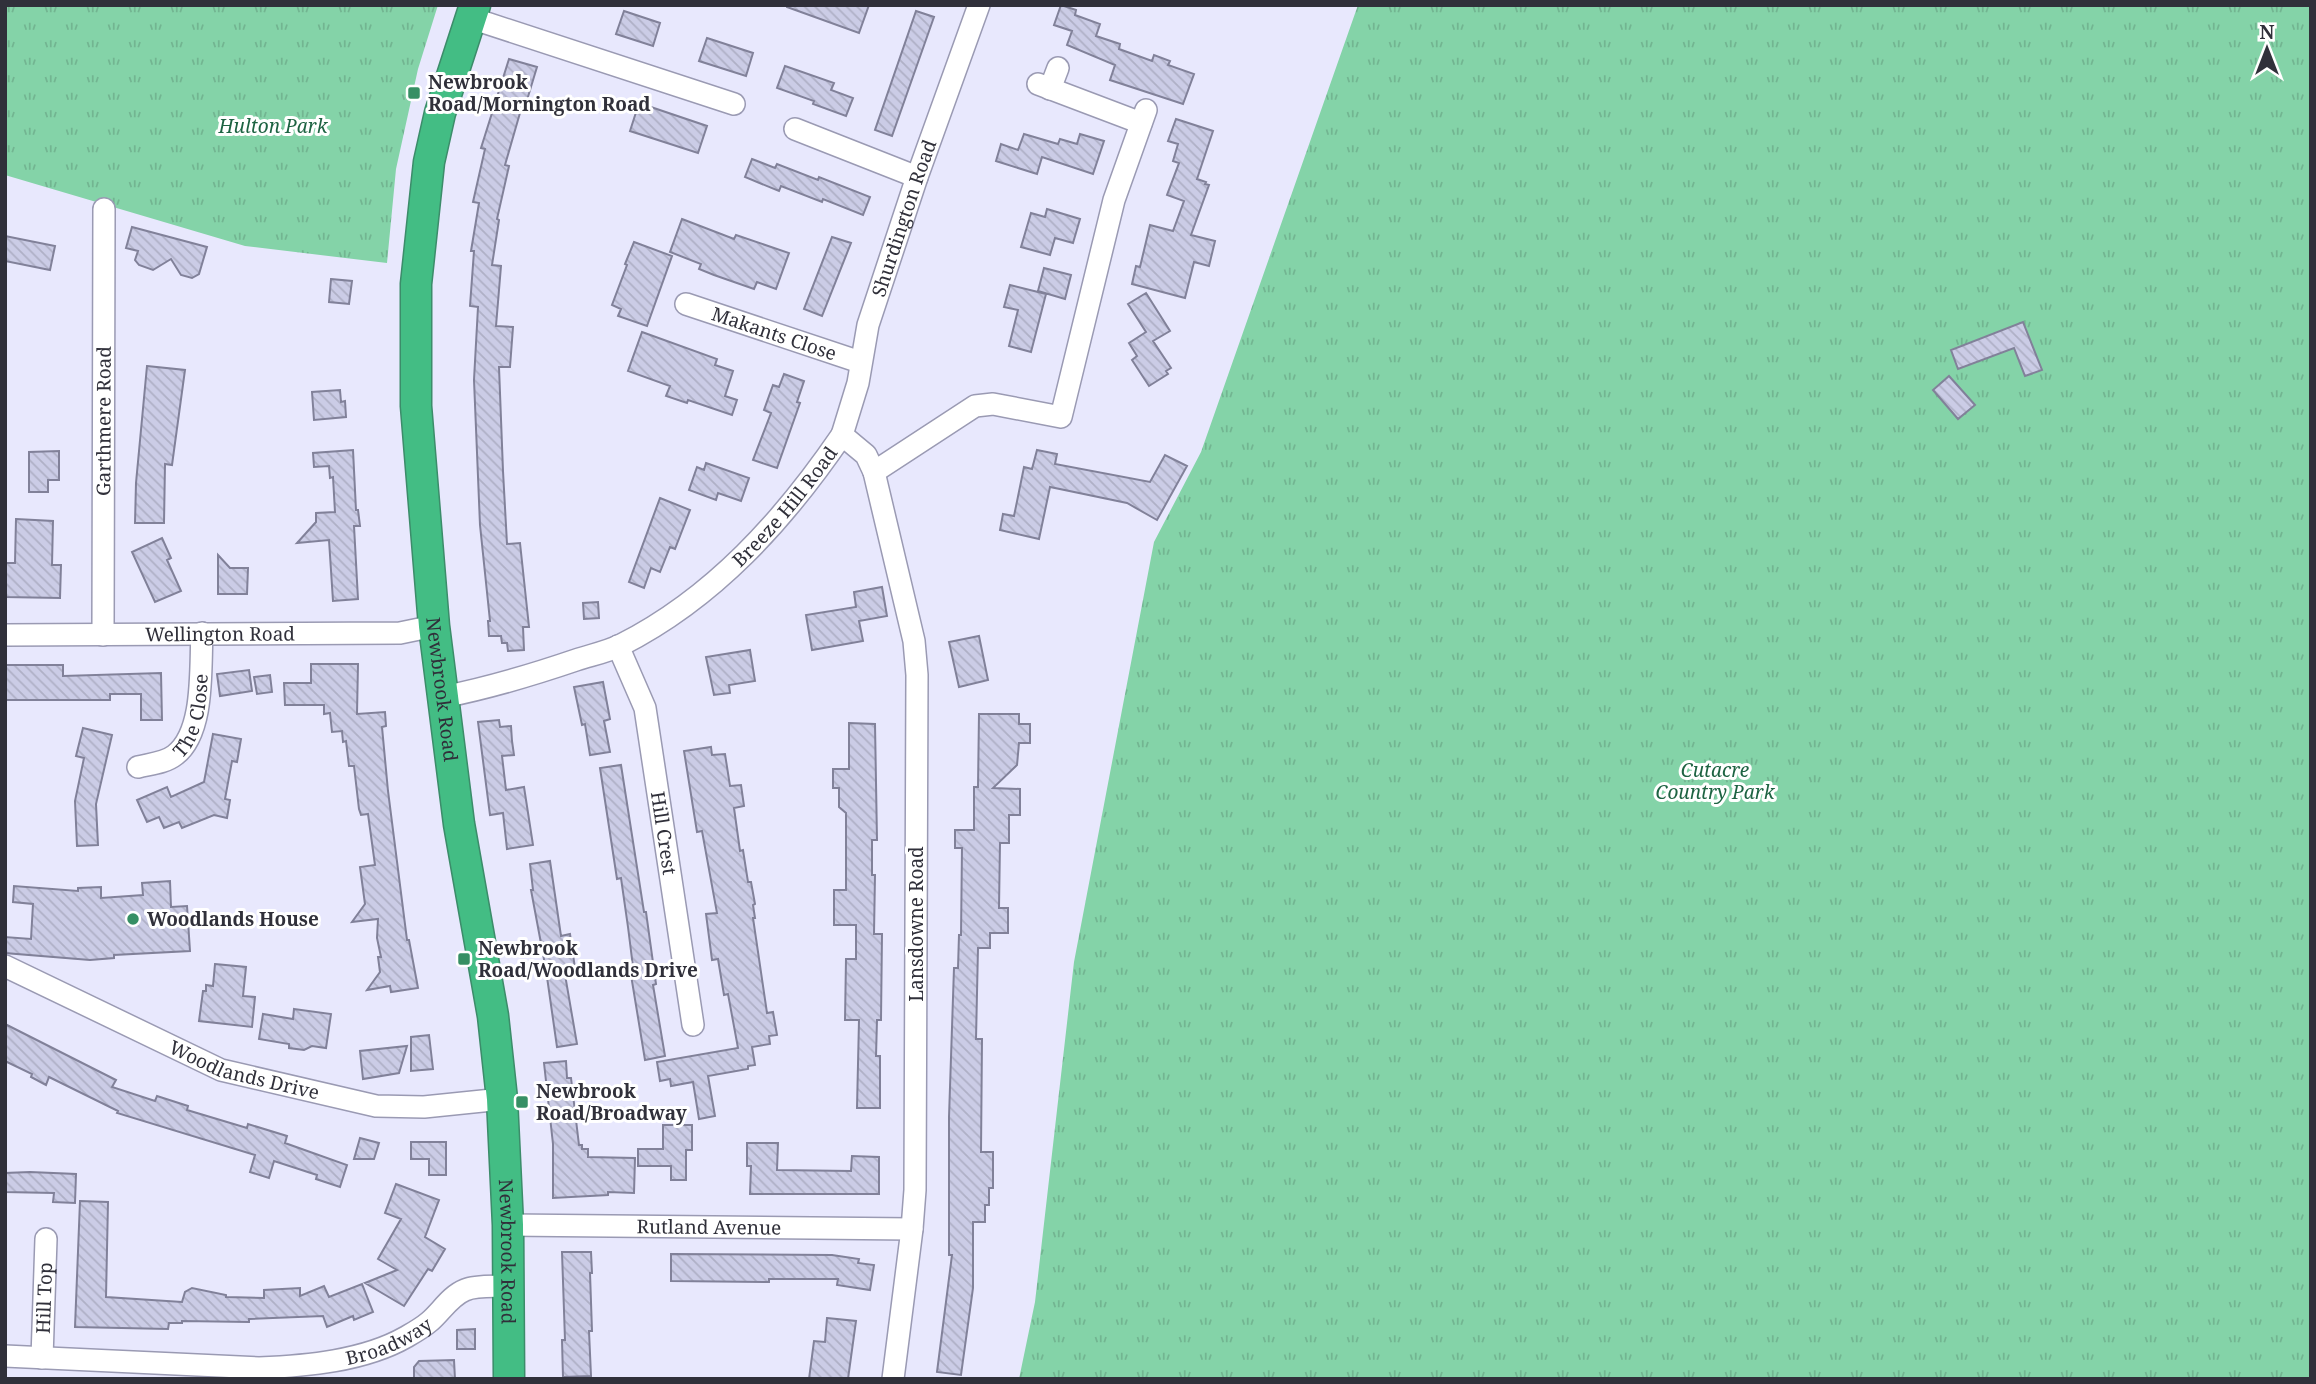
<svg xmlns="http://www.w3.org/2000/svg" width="2316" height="1384" font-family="'Noto Serif',serif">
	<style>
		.park { fill: url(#park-tufts) }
		.building { fill: url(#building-back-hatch); stroke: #818199; stroke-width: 2 }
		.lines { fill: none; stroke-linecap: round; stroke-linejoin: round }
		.minor-casing { stroke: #9a9ab3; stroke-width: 24 }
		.highway-casing { stroke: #3c8c6a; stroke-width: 33 }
		.minor { stroke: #fff; stroke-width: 21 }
		.highway { stroke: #43bd84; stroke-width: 30 }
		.poi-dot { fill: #368f64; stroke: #fff; stroke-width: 2.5 }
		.labels { text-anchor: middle; stroke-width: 6; stroke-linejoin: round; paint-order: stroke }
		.poi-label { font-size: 19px; font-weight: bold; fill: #30303a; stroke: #fff; text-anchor: start }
		.park-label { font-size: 19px; font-style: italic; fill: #1d6342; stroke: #fff }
		.street-label { font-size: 19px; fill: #30303a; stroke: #fff }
	</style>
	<defs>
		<pattern id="park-tufts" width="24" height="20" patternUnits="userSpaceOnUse" patternTransform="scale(1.75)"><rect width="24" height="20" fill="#84d3a8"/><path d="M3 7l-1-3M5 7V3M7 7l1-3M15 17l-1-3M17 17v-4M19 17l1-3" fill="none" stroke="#72b591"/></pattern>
		<pattern id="building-back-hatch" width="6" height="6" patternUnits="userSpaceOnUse" patternTransform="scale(1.75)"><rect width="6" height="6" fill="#cbcce6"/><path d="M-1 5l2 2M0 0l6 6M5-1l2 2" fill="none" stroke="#afb0c6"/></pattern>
	</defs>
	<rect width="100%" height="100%" fill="#e8e8fd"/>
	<!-- park -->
	<path class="park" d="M5,5H438L418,69L396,169L387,263L245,246L5,175Z
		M1358,5H2311V1379H1019L1035,1302L1074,962L1154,542L1201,452Z"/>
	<!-- building -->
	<path class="building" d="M787,5H869L859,33L787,7Z
		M1061,5L1076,10L1075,15L1100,24L1096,36L1120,44L1119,49L1152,61L1154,55L1170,61L1168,65L1194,74L1183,104L1110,80L1115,65L1067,45L1072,31L1054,25Z
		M624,11L660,23L653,46L616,34Z
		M916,11L934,17L892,136L875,130Z
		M707,38L753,53L746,76L699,61Z
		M509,59L537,67L527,100L524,99L505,165L509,166L497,219L499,220L492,265L501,266L496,326L513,327L510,367H499L503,471L507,544L520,543L529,627H523L524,650L508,651L507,643H502L501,636H489L488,621H490L480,525L474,380L478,307L470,306L474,251H471L479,203L473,202L485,149L481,148Z
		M785,66L834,83L831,90L853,98L846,116L813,104L814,101L777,88Z
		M639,103L707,126L698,153L630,131Z
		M1176,119L1213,131L1197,179L1206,182L1205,184L1209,185L1191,235L1215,241L1209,266L1194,262L1185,298L1132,284L1136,266L1140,267L1150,225L1173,231L1184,201L1167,195L1179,163L1173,161L1178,144L1168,141Z
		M1024,134L1058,144L1060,139L1077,144L1080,134L1104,141L1093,174L1042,157L1037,174L996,161L1001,144L1018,150Z
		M752,159L775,168L777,164L818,180L819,177L870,197L863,215L823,199L822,202L781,186L779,191L745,177Z
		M1047,209L1080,219L1073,243L1055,238L1050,255L1021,247L1031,213L1045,217Z
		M682,219L734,239L736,235L789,253L776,289L757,282L754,289L714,275L699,269L701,264L670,252Z
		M132,227L207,247L199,274L192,278L181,275L171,259L153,270L139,265L135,260L138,251L126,248Z
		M5,236L55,246L50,270L5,261Z
		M832,237L851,243L822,316L804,309Z
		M634,242L672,256L647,326L618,316L621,309L612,305L627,265L625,264Z
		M1044,268L1071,275L1065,299L1038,291Z
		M331,279L352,281L349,304L329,302Z
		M1010,285L1046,294L1031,352L1009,346L1018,310L1004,307Z
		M1146,293L1170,331L1153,341L1171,368L1166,371L1168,374L1149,386L1132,360L1137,356L1129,343L1146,332L1128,304Z
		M2023,322L2042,370L2025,376L2014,348L1958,369L1951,350Z
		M642,332L717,359L715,365L733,371L725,396L737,400L732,415L688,400L687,403L666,396L670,386L628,371Z
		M147,366L185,370L172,465L165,464L164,523H135L136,483Z
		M784,374L804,381L797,402L800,403L777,468L753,460L771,413L764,410L773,385L779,387Z
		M1949,376L1975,405L1958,419L1933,390Z
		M340,390L341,402L345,401L346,417L314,420L312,392Z
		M353,450L356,510H358L360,526H354L358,599L333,601L329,540L297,543L316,522V513L335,512L333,477L330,478L329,466L314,467L313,453Z
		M1037,450L1057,454L1055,464L1150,482L1165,455L1187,466L1157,520L1127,503L1050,487L1039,539L1000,530L1003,514L1014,516L1024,467L1032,469Z
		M59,451V480H48V492H29V452Z
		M706,463L749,478L741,501L718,493L716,500L689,490L697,467L704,470Z
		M660,498L690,510L675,549L670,547L660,572L651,568L644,588L629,582Z
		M16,519L53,521L52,565H61L60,598L5,597V563H15Z
		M162,538L171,558L167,560L181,591L155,602L132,552Z
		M218,555L230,568H248L247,594H218Z
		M882,587L887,616L859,621L863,641L812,650L806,615L856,607L854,592Z
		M598,602L599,618L584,619L583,603Z
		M979,636L988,680L959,687L949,642Z
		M750,650L755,681L729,685L730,693L714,695L706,657Z
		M311,664H358L357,714L385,712L386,726L382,727L388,791L407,940H409L418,988L391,992L390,986L367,990L380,972L378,957H381L377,938L378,919L352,922L365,904L360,867L375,865L368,814L361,815L359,809L354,766H349L346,741L343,742L342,731L332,732L330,713L324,714V705H285L284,683H311Z
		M5,665H63V676L161,673L162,720H141V694H110V700H5Z
		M249,670L252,691L220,696L217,674Z
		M270,675L272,692L257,694L254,677Z
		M603,682L610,719L604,721L610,752L590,755L585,724L582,725L574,687Z
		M979,714H1019V724H1030V743H1019L1017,765L993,788L1020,789V815H1009V843H1000L999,908H1008V933H990V948H978L976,1039H982L981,1152H993V1188H989V1205H985V1222H973V1288L961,1375L937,1372L952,1255H949V1117L954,968H958L959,935H961L962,848H955V830H974V787H978Z
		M499,720L500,727L511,726L512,741L514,755L502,756L506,790L524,787L533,845L507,849L503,813L490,815L478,722Z
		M849,723L875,724L877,840H872V875H875L874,934H882L881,1020H877L876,1056H880V1108H857L859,1020H845L846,959H856V925H834V890H846V813L839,807V788H833V769H849Z
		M83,728L112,735L96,804L98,845L77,846L75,801L84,758L76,756Z
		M213,734L241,739L237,762L232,761L225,799L230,800L227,818L214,815L182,828L179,822L164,828L159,817L147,822L137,800L167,787L171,797L204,782Z
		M711,747L712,755L725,754L730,786L741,785L744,806L734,808L740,851L743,850L748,882H751L755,904L753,905L755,918H753L767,1013L773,1012L777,1035L769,1036L770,1044L752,1047L755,1065L748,1066V1069L708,1076L715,1116L699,1119L693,1082L671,1086L670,1079L660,1081L657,1062L738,1048L728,994L724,995L718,959L712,960L706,914L717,913L702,831L697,832L684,751Z
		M621,765L644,912H646L656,984L653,985L665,1056L645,1060L631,975H634L628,927L621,878L617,879L600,768Z
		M550,861L561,936L570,934L575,968L564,969L577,1044L557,1047L546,970L531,890H533L530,864Z
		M170,881L171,907L187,906L190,951L114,955V958L90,960L5,953V937L31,939L33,904L13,902L14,886L78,891V888L101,887V898L143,895L142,883Z
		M215,964L246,967L243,996L255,997L252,1027L199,1021L203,991H206V985L213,986Z
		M294,1009L331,1014L326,1048L312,1046L304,1050L289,1048V1044L259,1039L263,1014L293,1019Z
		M5,1024L116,1080L112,1087L155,1101L157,1096L188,1106L187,1110L247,1128L248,1124L287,1136L285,1143L347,1165L340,1187L316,1179L317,1175L274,1161L269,1178L250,1172L255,1155L117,1113L118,1111L49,1077L46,1085L31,1077L32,1074L5,1061Z
		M429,1035L433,1069L411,1071V1037Z
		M407,1046L399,1073L363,1079L360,1051Z
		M566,1061L567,1078H571L579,1145H582V1149H588V1157L635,1158L634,1193L608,1192V1195L553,1198V1144L544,1063Z
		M663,1125H692V1150H686V1180H671V1166H638V1149H663Z
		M360,1138L379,1143L374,1159H354Z
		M411,1142H446V1175H429V1159H411Z
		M747,1143H778L777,1170L851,1171L852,1156L879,1157V1194H750L751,1166H747Z
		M30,1172L76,1174L75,1203L53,1202L54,1193L5,1192V1173Z
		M396,1184L439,1200L425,1237L445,1249L432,1271L428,1269L404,1306L365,1283L397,1270L378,1259L401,1219L385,1213Z
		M80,1201L108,1202L106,1297L182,1302L185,1292L192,1288L226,1295V1297L264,1298V1290L300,1288V1296L324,1286L329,1297L362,1284L373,1312L354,1320L353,1316L327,1327L323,1316L249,1319V1322L182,1321V1323H169L168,1329L75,1327Z
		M562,1252H591L592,1273H590L592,1331H589L591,1376L563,1377L562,1340H565Z
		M671,1254L832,1255L859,1259L858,1263L874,1265L870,1290L837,1285L838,1279H769V1282L671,1281Z
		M827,1318L856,1321L848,1379H809L814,1341L825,1342Z
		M475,1329V1349H457V1330Z
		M454,1360L455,1379H414V1367L419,1361Z"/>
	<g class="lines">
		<defs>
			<g id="minor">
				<path d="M471,18L734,104"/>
				<path d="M1038,84L1141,123"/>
				<path d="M1050,89L1058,68"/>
				<path d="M795,129L917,177"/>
				<path id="s1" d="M686,304L860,362"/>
				<path id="s2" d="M842,435L858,383L868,325L917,177L979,5"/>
				<path d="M874,472L914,641L917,675L915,1190L912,1229L893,1379"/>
				<path id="s3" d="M5,635L400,633L434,626"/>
				<path id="s4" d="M103,635L104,209"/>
				<path id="s5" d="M618,646L645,708L693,1025"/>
				<path id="s6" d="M443,697C488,688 532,675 576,660C591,655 607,652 621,645C714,598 784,520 842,435L866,455L874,472L975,406L993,404L1061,417L1114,200L1146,110"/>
				<path id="s7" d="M138,767C150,764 165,763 175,755C205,732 200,668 202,633"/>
				<path id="s8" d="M5,966L221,1070L376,1106L424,1107L502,1099"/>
				<path id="s9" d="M508,1225L912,1229"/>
				<path id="s10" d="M5,1356L259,1368C306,1366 364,1361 406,1337C413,1333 422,1328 429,1322C441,1312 450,1296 465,1290C477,1285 495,1287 508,1286"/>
				<path id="s11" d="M42,1358L46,1239"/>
			</g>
			<g id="highway">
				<path id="s12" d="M475,5L440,113L429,162L416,284V406L434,626L443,697L459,824L493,1016L502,1099L508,1225L509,1379"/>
			</g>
		</defs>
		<!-- minor casing -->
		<use href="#minor" class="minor-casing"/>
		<!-- highway casing -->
		<use href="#highway" class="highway-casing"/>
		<!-- minor -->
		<use href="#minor" class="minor"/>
		<!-- highway -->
		<use href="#highway" class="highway"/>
	</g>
	<!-- markers -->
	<g class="poi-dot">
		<rect x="407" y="86" width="14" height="14" rx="3.5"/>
		<circle cx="133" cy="919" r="7"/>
		<rect x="457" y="952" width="14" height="14" rx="3.5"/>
		<rect x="515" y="1095" width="14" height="14" rx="3.5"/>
	</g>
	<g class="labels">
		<!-- poi labels -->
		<g class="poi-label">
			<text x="428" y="89">Newbrook<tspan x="428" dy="22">Road/Mornington Road</tspan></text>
			<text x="147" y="926">Woodlands House</text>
			<text x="478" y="955">Newbrook<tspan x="478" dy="22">Road/Woodlands Drive</tspan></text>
			<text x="536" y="1098">Newbrook<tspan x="536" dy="22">Road/Broadway</tspan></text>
		</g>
		<!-- park labels -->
		<g class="park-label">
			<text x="273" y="133">Hulton Park</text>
			<text x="1715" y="777">Cutacre<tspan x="1715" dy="22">Country Park</tspan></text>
		</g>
		<!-- street labels -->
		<g class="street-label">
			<text dy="7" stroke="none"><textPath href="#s2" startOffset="226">Shurdington Road</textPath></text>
			<text dy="7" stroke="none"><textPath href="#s1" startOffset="93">Makants Close</textPath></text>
			<text dy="7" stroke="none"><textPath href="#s4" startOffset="214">Garthmere Road</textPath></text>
			<text dy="7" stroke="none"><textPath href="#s6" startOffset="402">Breeze Hill Road</textPath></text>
			<text dy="7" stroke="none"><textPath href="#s3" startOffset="215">Wellington Road</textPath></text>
			<text dy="7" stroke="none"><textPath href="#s12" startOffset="693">Newbrook Road</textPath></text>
			<text dy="7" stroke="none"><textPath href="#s7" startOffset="84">The Close</textPath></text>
			<text dy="7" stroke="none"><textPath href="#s5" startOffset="194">Hill Crest</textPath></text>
			<text transform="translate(916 924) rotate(-90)" y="7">Lansdowne Road</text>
			<text dy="7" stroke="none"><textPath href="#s8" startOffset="262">Woodlands Drive</textPath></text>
			<text dy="7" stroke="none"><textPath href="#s9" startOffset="201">Rutland Avenue</textPath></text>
			<text dy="7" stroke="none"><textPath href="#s12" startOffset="1260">Newbrook Road</textPath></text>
			<text dy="7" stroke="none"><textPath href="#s11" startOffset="60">Hill Top</textPath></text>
			<text dy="7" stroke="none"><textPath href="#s10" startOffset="388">Broadway</textPath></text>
		</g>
	</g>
	<!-- border -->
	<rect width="2316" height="1384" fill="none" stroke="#30303a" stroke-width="14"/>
	<!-- north arrow -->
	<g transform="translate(2267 49)" stroke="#ffffff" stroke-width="5" paint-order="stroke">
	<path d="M0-5L12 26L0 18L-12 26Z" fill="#30303a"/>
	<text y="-10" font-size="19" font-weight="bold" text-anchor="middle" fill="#30303a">N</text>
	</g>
</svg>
